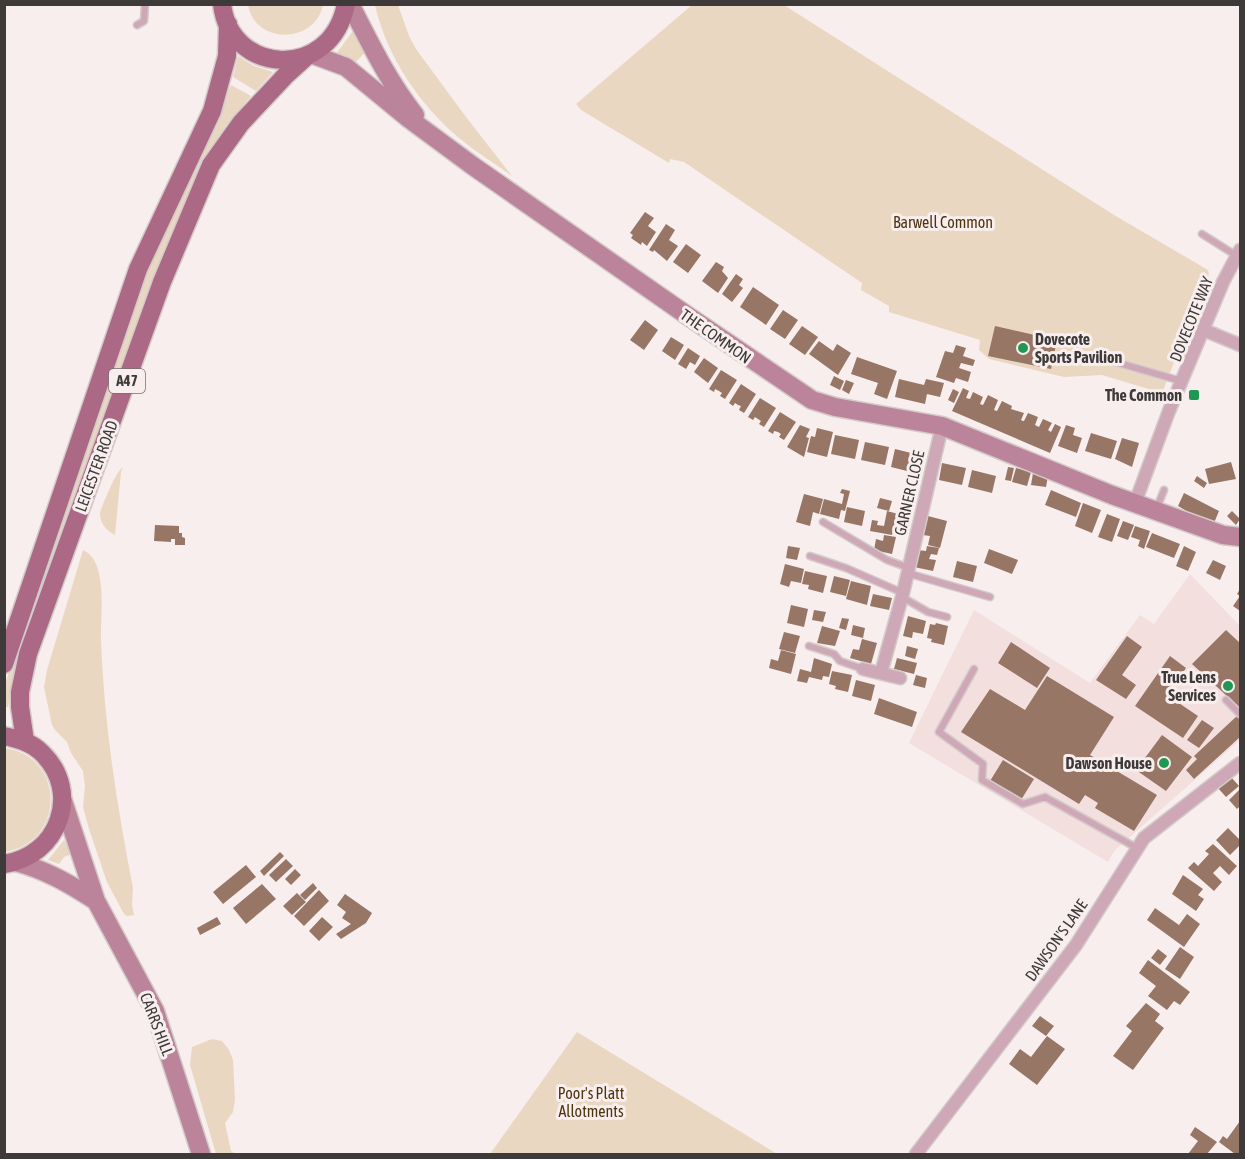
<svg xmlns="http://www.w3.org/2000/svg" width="1245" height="1159" font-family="'Asap Condensed',sans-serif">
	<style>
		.built { fill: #f2dfde }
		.green { fill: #e9d7c1 }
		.building { fill: #977666 }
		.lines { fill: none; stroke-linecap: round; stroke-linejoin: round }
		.lane-casing { stroke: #d3caca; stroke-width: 9 }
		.street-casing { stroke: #d3caca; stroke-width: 15 }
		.secondary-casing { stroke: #d3caca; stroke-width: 21 }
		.primary-casing { stroke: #d3caca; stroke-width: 21 }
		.lane { stroke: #cea8b6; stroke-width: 6 }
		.street { stroke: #cea8b6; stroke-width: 12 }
		.secondary { stroke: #bb849a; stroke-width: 18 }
		.primary { stroke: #ac6985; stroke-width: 18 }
		.poi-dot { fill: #209753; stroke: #f8eeee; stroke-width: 2 }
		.labels { text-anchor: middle; stroke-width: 6; stroke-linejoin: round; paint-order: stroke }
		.shield { fill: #f8eeee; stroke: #767070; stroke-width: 1.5 }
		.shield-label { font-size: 15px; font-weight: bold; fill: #3e3a3a }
		.park-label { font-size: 16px; fill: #4d340e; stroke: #f8eeee }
		.street-label { font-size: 16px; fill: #3e3a3a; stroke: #f8eeee }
		.poi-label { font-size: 16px; font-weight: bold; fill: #3e3a3a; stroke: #f8eeee; text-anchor: end }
	</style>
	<rect width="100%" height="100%" fill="#f8eeee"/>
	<!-- built -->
	<path class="built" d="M1190,574L1240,626V740L1115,850L1108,862L909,743L974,610L1090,683L1140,615L1154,624Z"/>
	<!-- green -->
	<path class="green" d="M248,5V4L323,5C315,44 255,45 248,5Z
		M375,5H398L409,36L416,49L466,117L512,176C494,163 476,152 459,138C419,104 387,57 375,5Z
		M692,5H784L1114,215L1208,270L1209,274L1162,393L1102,375L1064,377L989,359L979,350L980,340L889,312V306L861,290L862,283L684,162L670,159L669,163L581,110L576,104Z
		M355,28L366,51L355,63L336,54Z
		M238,56L254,66L273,72L256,91L233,77Z
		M231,85L251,96L226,126L207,155L180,213L143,304L12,686L8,707H5L4,687L153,253Z
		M123,467L121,472L115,535C106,531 99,521 100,512C104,502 116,471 123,467Z
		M83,550C109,561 100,617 101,640C104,724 117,806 133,888L132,904L134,915L127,916L124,914L107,882L89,829L83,807L85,786L83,771L71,753L67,742L55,730L52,725L44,687L47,670Z
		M4,748C66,756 66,842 5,852Z
		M64,840L72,854L64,857L59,864L48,860Z
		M577,1032L777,1154H490Z
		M212,1039L222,1041L229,1050L233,1060L235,1100L233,1112L225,1123L231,1151L236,1154H216L190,1065L192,1047Z"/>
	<!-- building -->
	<path class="building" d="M645,212L654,218L648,226L656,232L647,246L642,242L641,245L631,238L633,235L630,233Z
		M666,224L675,230L669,240L678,246L667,261L654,250L653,252L649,250Z
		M686,244L701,255L688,273L673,262Z
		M716,262L724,267L722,271L728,278L718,293L702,281Z
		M736,274L743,279L739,285L743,288L732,302L722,294Z
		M753,287L779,305L766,325L740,307Z
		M783,310L798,320L785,339L770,329Z
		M645,320L658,330L644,350L630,340Z
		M802,326L818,337L805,355L789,344Z
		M995,326L1057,340L1051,369L988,356Z
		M671,337L684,345L675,360L662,351Z
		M819,341L833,351L837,344L851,353L838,375L809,354Z
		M956,345L966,348L963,356L975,360L973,366L961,363L959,368L971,372L968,382L956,378L954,383L936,377L945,351L953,353Z
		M688,348L700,356L695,365L690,362L686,369L678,364Z
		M857,357L897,371L887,399L874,394L878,383L851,374Z
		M704,358L718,368L708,383L694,372Z
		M721,370L737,380L725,399L720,396L722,393L719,391L715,389L714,392L709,389Z
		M834,376L844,381L840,390L830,385Z
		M899,379L924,385L926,379L944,383L940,397L927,394L925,404L895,397Z
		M846,380L854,383L849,394L842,390Z
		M741,384L756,394L744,413L739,410L741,406L738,405L735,403L733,406L729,403Z
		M963,388L969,391L966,398L970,399L973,392L983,397L980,404L983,405L988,395L998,400L994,410L997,411L1002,401L1012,406L1011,409L1024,413L1021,420L1023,421H1024L1028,413L1038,417L1035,425L1039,427L1043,419L1052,423L1048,430L1051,432L1055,424L1061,427L1050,453L952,411Z
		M953,389L959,392L954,403L948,400Z
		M760,398L776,408L764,427L759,424L761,421L755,417L753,420L748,417Z
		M780,412L796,422L784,440L779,437L781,434L778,432L774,431L773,434L768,431Z
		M800,425L810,429L806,437L809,438L804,457L787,447Z
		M1066,425L1075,428L1073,435L1082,438L1077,453L1058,446Z
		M817,428L833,432L827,457L807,452L811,436L815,437Z
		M1091,433L1117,441L1111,459L1085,451Z
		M835,435L859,440L855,459L831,454Z
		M1122,438L1139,443L1132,467L1115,459Z
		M865,442L889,447L885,465L861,460Z
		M895,449L919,455L915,473L891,467Z
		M1231,462L1236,479L1209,484L1205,469Z
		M942,463L966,468L962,485L939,480Z
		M1008,467L1014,468L1011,481L1005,480Z
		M1016,468L1031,472L1027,486L1012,482Z
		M972,470L996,476L992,493L968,487Z
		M1033,473L1048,476L1046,487L1031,485Z
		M1197,476L1207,483L1204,488L1194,481Z
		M842,489L850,491L845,511L841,510L839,519L820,514L824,499L842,504L844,494L840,493Z
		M1051,490L1081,503L1076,517L1045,505Z
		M1184,493L1219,511L1214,523L1195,516L1178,506Z
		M804,494L823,499L819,514L813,512L810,526L796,522Z
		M880,498L892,501L889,511L877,508Z
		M1083,503L1101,510L1092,533L1075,526Z
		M847,507L865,511L862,526L844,522Z
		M887,511L902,515L898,533L893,531L892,535L870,531L872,520L878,521L877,525L884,526Z
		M1232,511L1240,519L1236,525L1227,516Z
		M1107,514L1120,519L1112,542L1098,537Z
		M928,516L947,521L940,548L928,545L930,536L923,535Z
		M1123,521L1134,525L1128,540L1117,536Z
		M155,525L179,526V533H182V537L185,538V545H175V539H171V542L154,541Z
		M1135,526L1150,531L1144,549L1138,546L1140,540L1131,537Z
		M1152,533L1180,544L1174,558L1146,547Z
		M884,535L896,537L892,554L874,550L876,539L883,541Z
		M788,546L800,548L797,560L786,558Z
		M927,546L939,548L937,555L931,554L929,559L936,560L933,571L914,567L918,550L926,551Z
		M1184,546L1196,552L1188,571L1176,566Z
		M989,549L1018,560L1012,574L984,563Z
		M1213,560L1226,566L1220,580L1206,573Z
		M957,561L977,566L973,582L953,577Z
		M785,564L804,569L801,583L791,581L789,587L780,584Z
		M805,571L827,576L823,593L808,589L809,585L802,584Z
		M834,576L850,580L846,596L830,592Z
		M851,581L871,586L867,605L846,599Z
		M1240,589V611L1233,606L1240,596L1237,594Z
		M873,594L892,598L889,610L870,606Z
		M791,605L808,609L804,627L787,623Z
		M814,610L826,612L823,622L812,620Z
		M908,616L926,621L923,634L913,632L912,638L903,636Z
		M842,618L849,619L846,630L839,628Z
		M936,623L948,626L944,645L931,642L932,639L927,638L930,624L935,625Z
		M853,625L865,628L863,638L851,635Z
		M822,626L840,631L835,646L817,643Z
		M1226,630L1240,643V708L1192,664Z
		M784,632L800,636L795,653L779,649Z
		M1127,636L1142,647L1122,675L1136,685L1126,699L1096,680Z
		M862,639L877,643L871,664L850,658L853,649L859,650Z
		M1011,642L1050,668L1037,688L998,663Z
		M907,646L918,649L915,659L905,656Z
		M781,650L796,654L791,674L769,668L771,659L778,661Z
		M1170,656L1186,668L1180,677L1174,673L1167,683L1172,687L1167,695L1198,716L1183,738L1135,706Z
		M814,658L832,664L829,677L823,676L822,680L809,677L807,683L797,681L800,669L811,672Z
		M897,658L917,663L914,674L894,669Z
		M832,671L852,675L848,692L835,689L836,686L829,684Z
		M916,675L927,678L925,688L913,685Z
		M1047,676L1114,717L1090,755L1157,795L1134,831L1095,808L1098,803L1085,795L1079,804L961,732L990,689L1025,710Z
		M856,680L875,685L871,701L852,696Z
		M879,698L917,712L912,727L874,714Z
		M1238,715L1240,717V737L1194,779L1186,770L1197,759L1194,756Z
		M1202,720L1214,728L1199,748L1187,740Z
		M1162,735L1192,757L1166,791L1136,770Z
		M1003,760L1034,779L1021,800L990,781Z
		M1231,777L1239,786L1226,797L1218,788Z
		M1240,789V806L1237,809L1229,800Z
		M1228,828L1240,840V845L1230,855L1216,840Z
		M1213,844L1237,866L1229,875L1220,866L1213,873L1222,882L1214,891L1188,868L1194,862L1198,866L1209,854L1205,851Z
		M280,852L284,856L264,876L260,871Z
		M286,859L293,866L276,882L269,875Z
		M246,865L256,877L223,904L213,892Z
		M295,869L301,875L291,885L285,879Z
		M1183,875L1203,889L1198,895L1204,899L1196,911L1172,894Z
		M313,883L317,888L305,900L300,895Z
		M262,884L276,899L246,924L233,908Z
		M319,890L329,901L304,926L294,916Z
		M297,893L306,902L292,915L283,906Z
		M345,894L372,913L366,923L341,939L336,934L351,924L342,918L346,912L337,905Z
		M1155,908L1179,925L1187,914L1200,924L1184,947L1147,920Z
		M217,917L221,924L200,935L197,928Z
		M322,917L333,927L319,941L309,931Z
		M1180,947L1194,957L1180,979L1165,969Z
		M1158,949L1167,956L1160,965L1151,958Z
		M1148,960L1190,992L1180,1005L1174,1001L1167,1010L1148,996L1156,986L1139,973Z
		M1146,1003L1160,1014L1155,1021L1164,1028L1133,1070L1113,1056L1132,1031L1126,1026Z
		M1040,1016L1054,1026L1046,1036L1032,1026Z
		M1047,1036L1065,1049L1037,1085L1009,1064L1020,1049L1031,1057Z
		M1240,1121V1154H1235L1219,1142L1223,1136L1227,1139Z
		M1195,1127L1217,1142L1207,1154H1188L1198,1141L1190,1135Z"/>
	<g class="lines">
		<defs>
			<path id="lane" d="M137,25L144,21L145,4
				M1202,234L1237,256
				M1071,358L1112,361L1181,381
				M1156,510L1164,490
				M823,522L887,560L909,568
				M810,556L846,568L903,593
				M907,573L990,597
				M902,597L928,612L947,617
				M809,646L834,654L840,661L863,669
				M974,669L939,732L983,764L982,780L1023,804L1045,797L1137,848
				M1226,700L1240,714"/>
			<path id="street" d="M1204,330L1240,345
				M1135,503L1169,411L1223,282L1240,250
				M863,669L900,678
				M881,673L903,593L942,426
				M916,1154L1076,945L1144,838L1240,763"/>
			<path id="secondary" d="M350,4C370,43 388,81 415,115
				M311,54L346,67L408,118L473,166L688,316L812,400L835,407L942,426L1112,495L1223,535L1240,537
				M63,801L96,901L155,1011L201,1154
				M16,862C46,870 70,884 96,901"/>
			<path id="primary" d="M222,4C230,75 331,82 346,4
				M4,664L138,269L212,111L227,56L228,24
				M4,736C18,739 31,742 42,753C82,792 59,856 4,864
				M25,741L20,707V692L28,654L162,282L211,165L241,123L286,75L307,56"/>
		</defs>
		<!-- lane casing -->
		<use href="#lane" class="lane-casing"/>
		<!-- street casing -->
		<use href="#street" class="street-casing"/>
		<!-- secondary casing -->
		<use href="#secondary" class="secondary-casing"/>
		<!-- primary casing -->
		<use href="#primary" class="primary-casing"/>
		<!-- lane -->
		<use href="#lane" class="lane"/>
		<!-- street -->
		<use href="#street" class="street"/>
		<!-- secondary -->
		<use href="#secondary" class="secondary"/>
		<!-- primary -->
		<use href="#primary" class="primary"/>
	</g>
	<!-- markers -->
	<g class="poi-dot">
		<circle cx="1023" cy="348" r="6"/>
		<rect x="1188" y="389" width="12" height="12" rx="3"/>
		<circle cx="1228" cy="686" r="6"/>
		<circle cx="1164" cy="763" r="6"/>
	</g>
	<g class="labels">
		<!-- shield labels -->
		<rect class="shield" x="109" y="369" width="36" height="24" rx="4.5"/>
		<g class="shield-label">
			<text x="127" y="386">A47</text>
		</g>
		<!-- park labels -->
		<g class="park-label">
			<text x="943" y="228">Barwell Common</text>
			<text x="591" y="1099">Poor's Platt<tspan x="591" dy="18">Allotments</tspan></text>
		</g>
		<!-- street labels -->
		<g class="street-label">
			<text transform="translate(1191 319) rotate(-68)" y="6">DOVECOTE WAY</text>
			<text transform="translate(716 336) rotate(35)" y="6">THE COMMON</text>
			<text transform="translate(96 466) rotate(-70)" y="6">LEICESTER ROAD</text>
			<text transform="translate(909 493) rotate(-77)" y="6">GARNER CLOSE</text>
			<text transform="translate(1056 940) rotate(-55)" y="6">DAWSON'S LANE</text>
			<text transform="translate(157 1024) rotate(69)" y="6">CARRS HILL</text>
		</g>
		<!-- poi labels -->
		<g class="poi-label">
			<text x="1035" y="345" text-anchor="start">Dovecote<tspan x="1035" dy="18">Sports Pavilion</tspan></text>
			<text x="1182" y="401">The Common</text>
			<text x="1216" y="683">True Lens<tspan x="1216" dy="18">Services</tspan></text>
			<text x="1152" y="769">Dawson House</text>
		</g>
	</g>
	<!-- border -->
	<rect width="1245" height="1159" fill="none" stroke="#3e3a3a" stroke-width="12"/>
</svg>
